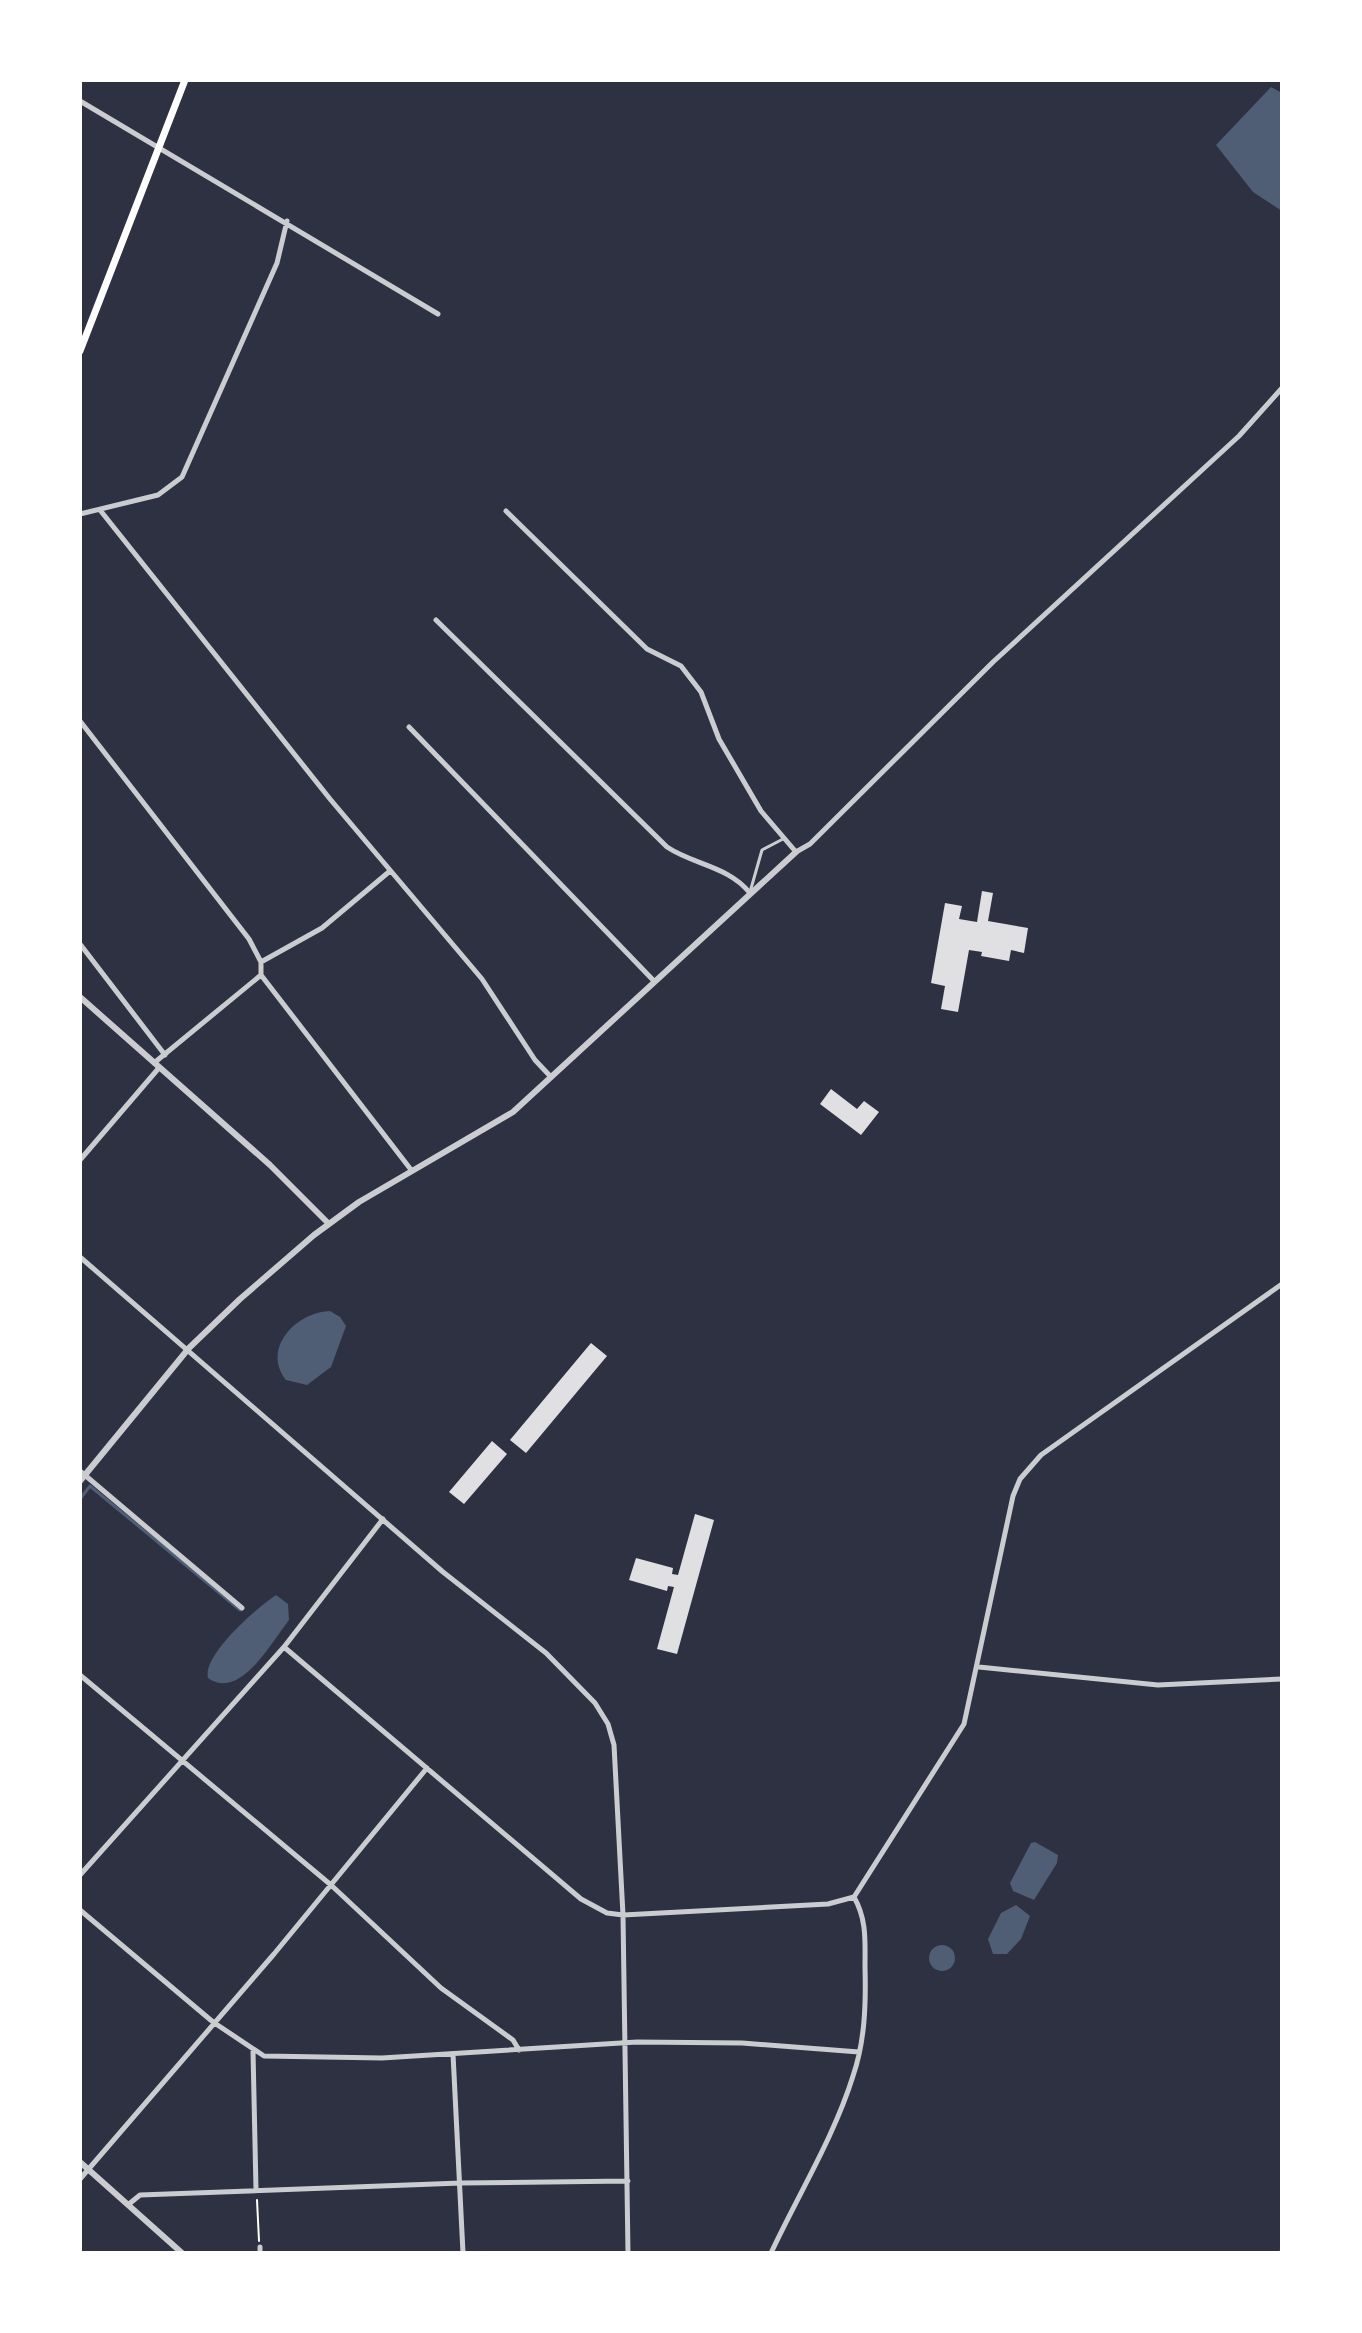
<svg xmlns="http://www.w3.org/2000/svg" width="1362" height="2333" font-family="Rubik,sans-serif">
	<style>
		.water { fill: #4f5d75 }
		.lines { fill: none; stroke-linecap: round; stroke-linejoin: round }
		.stream { stroke: #4f5d75; stroke-width: 3 }
		.building { fill: #e0e0e3 }
		.path { stroke: #fff; stroke-width: 2 }
		.service { stroke: #caccd0; stroke-width: 3 }
		.minor { stroke: #caccd0; stroke-width: 5 }
		.tertiary { stroke: #caccd0; stroke-width: 6 }
		.secondary { stroke: #fff; stroke-width: 7 }
	</style>
	<rect width="100%" height="100%" fill="#2d3142"/>
	<!-- water -->
	<path class="water" d="M1271,87L1282,93V211L1253,192L1216,145Z
		M330,1311L340,1317L346,1326L331,1367L307,1385L286,1380C261,1349 296,1312 330,1311Z
		M276,1595L288,1604L289,1620C271,1643 240,1701 208,1678C202,1655 258,1607 276,1595Z
		M1035,1842L1058,1855L1057,1863L1034,1900L1013,1891L1010,1883L1031,1843Z
		M1016,1905L1030,1916L1021,1939L1007,1954H993L988,1939L1001,1913Z
		M929 1958a13 13 0 1 1 26 0a13 13 0 1 1-26 0Z"/>
	<g class="lines">
		<!-- stream -->
		<path class="stream" d="M80,1499L90,1486L240,1610
			M1280,2253L1282,2248"/>
	</g>
	<!-- building -->
	<path class="building" d="M982,891L993,893L988,921L1028,928L1024,953L1011,950L1009,961L981,956L982,952L969,950L958,1012L941,1009L945,986L931,983L945,903L962,906L959,919L977,922Z
		M831,1089L857,1109L864,1101L879,1112L861,1135L820,1104Z
		M591,1343L607,1356L526,1453L510,1440Z
		M492,1441L507,1454L464,1504L449,1492Z
		M695,1514L714,1520L677,1654L657,1649L674,1587L668,1586L667,1591L629,1580L636,1558L673,1568L672,1574L678,1575Z"/>
	<g class="lines">
		<!-- path -->
		<path class="path" d="M257,2200L259,2241"/>
		<!-- service -->
		<path class="service" d="M750,892L762,850L783,839"/>
		<!-- minor -->
		<path class="minor" d="M80,101L438,314
			M100,510L330,799L482,979L535,1060L551,1077
			M506,511L647,649L681,666L701,692L719,739L761,811L796,852L810,844L993,662L1239,436L1282,388
			M80,514L158,495L182,477L277,263L287,221
			M436,620L667,847C694,865 728,866 750,893
			M80,721L249,939L261,962V975L412,1171
			M409,727L654,981
			M80,944L165,1055
			M261,962L322,928L390,871
			M154,1063L261,975
			M80,1160L158,1069
			M80,1257L443,1572L546,1653L595,1703L608,1724L614,1745L623,1915L628,2253
			M80,1471L242,1608
			M284,1647L581,1899L607,1913L623,1915L828,1904L854,1897
			M979,1667L1158,1685L1282,1679
			M80,1675L331,1885L441,1988L513,2040L519,2050
			M80,1875L284,1647L383,1519
			M854,1897L964,1724L1013,1496L1020,1479L1041,1455L1282,1284
			M80,1910L213,2022L264,2056L382,2058L637,2042L742,2043L859,2052
			M253,2051L256,2190
			M453,2054L463,2253
			M80,2179L274,1954L427,1768
			M129,2204L140,2195L461,2183L628,2181
			M260,2253V2247
			M771,2253C798,2195 834,2137 853,2076C865,2041 866,2004 865,1967C865,1941 867,1920 854,1897"/>
		<!-- tertiary -->
		<path class="tertiary" d="M80,997L270,1165L329,1224
			M80,1481L189,1348L240,1299L314,1235L359,1202L513,1112L796,852
			M80,2162L182,2253"/>
		<!-- secondary -->
		<path class="secondary" d="M80,351L185,80"/>
	</g>
	<!-- border -->
	<rect width="1362" height="2333" fill="none" stroke="#ffffff" stroke-width="164"/>
</svg>
